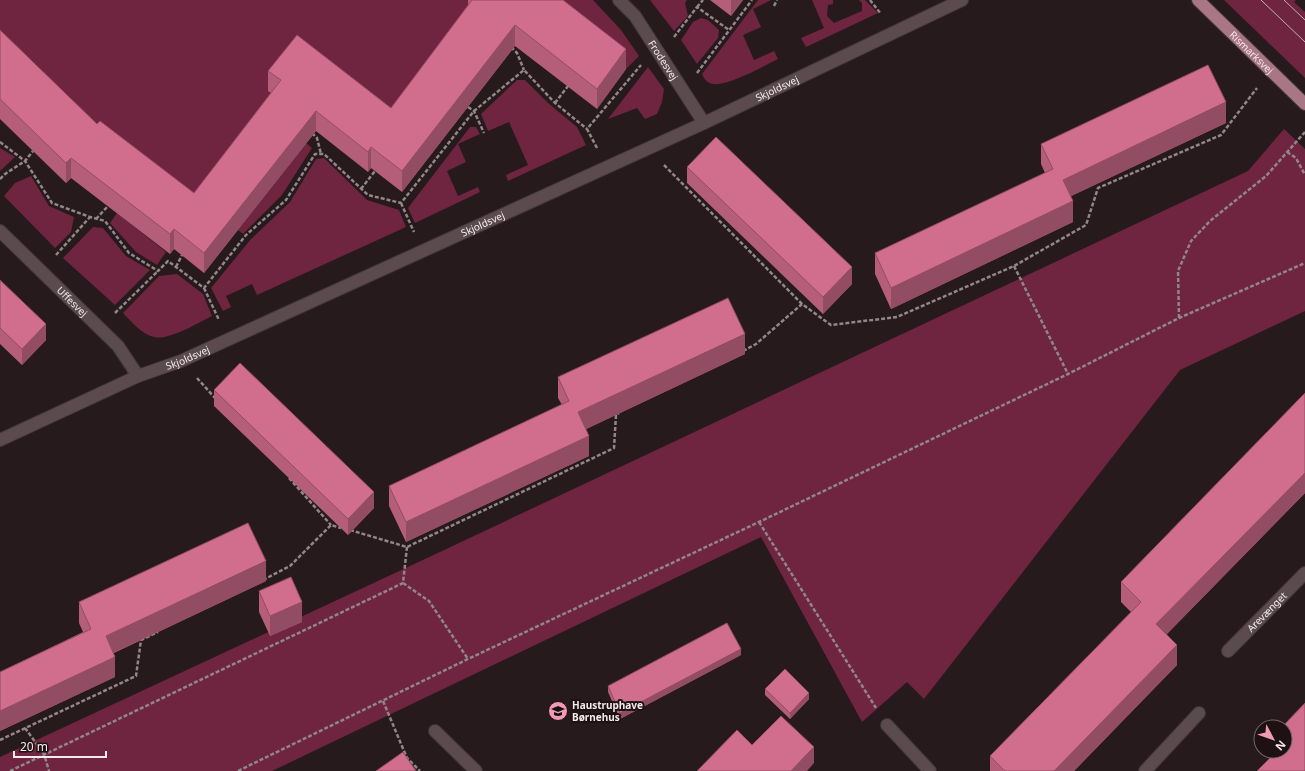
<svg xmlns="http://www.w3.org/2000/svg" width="1305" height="771" font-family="'Noto Sans',sans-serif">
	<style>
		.green { fill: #6f2440 }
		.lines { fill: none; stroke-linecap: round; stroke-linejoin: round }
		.minor-casing { stroke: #41373a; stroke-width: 14 }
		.major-casing { stroke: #41373a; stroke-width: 14 }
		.path { stroke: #918688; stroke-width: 2.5; stroke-dasharray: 4 2; stroke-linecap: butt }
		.minor { stroke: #5b4b4f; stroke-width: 12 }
		.major { stroke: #a87684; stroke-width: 12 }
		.tram { stroke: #bdb2b5; stroke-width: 1 }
		.wall { fill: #b45e79 }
		.shaded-wall { fill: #924c63 }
		.building { fill: #d16d8d; stroke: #924c63 }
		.labels { text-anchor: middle; stroke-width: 4; stroke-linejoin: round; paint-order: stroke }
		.street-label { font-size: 10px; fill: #f4eaec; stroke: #1d1114 }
		.poi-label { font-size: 10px; font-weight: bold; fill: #f4eaec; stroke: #1d1114; text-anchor: start }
	</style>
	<rect width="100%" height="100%" fill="#271a1d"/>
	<!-- green -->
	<path class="green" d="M0,0H474L391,128L281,100L194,213L0,54Z
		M537,0H593L621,30L639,56L626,69Z
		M650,0H687L685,3L688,16L674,31Z
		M758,0H771L753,9L761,27L743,35L754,60L774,51L778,59C764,66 728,86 713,84C707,83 704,79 702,74Z
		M812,0H833V4L828,5L827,16L834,23L862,11V3L859,0H865L878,13L806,47L801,38L824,28Z
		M1224,0H1296L1294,2L1305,12V78Z
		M701,18L708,20L719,30L718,38L697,64L681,40L693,22Z
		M648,67L664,89L662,102L657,114L645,119L637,108L608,119Z
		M517,80H525L548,103L577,127L586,145L508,181L506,175L528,165L509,122L488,131L481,114Z
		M470,127H476L480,134L458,144L466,162L447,171L458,196L478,187L480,192L415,223L408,208Z
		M1284,129L1305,149V311L1180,370L924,699L907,682L862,722L761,537L272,771H0V757L425,559L1248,171Z
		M306,143L312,148L282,195L243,234L238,230Z
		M0,148L15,157L0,171Z
		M324,158L367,200L399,210L406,227L257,295L252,284L226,296L231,307L223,311L211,288L251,239L290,202L316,159Z
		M31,176L49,206L74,217L71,232L55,248L4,196L15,183Z
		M117,213L166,252L157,265L136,252L110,223Z
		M93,227L103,228L126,256L150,270L115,305L63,258Z
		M177,274L203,294L212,316C198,323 168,341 154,337C141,334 132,322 123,313L159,276Z"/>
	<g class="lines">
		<defs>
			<g id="minor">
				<path id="s1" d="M619,0L635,16L704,123"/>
				<path id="s2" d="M0,231L118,346L138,376"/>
				<path id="s3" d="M0,440L138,376L181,361L704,123L962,0"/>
				<path id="s4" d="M1228,651L1305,573"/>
				<path d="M887,725L930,771"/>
				<path d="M435,731L476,771"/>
				<path d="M1145,771L1199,713"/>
			</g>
			<g id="major">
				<path id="s5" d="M1198,0L1305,104"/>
			</g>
		</defs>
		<!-- minor casing -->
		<use href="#minor" class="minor-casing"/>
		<!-- major casing -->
		<use href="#major" class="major-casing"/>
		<!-- path -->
		<path class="path" d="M870,0L881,14
			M774,6L777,0
			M697,7L703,0
			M674,37L697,7L729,30
			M511,47L517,53L524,70
			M697,73L752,0
			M555,103L568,86
			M468,107L474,111L484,133
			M312,133L317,138L321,154
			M0,142L25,161L52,203L90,217L105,221L129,253L158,271L168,261L204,288L246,235L286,200L315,154H324L368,195L401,203L474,111L524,70L555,103L587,129
			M597,148L587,129L641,65
			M1287,152L1296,158L1305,175
			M664,165L802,304
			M0,179L5,174L25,161L33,151
			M361,189L375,171
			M401,203L414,232
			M96,219L108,206
			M56,255L90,217
			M1014,266L1068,374
			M176,267L182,255
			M204,288L219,320
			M115,313L158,271
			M1179,318L1178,271L1191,241L1210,221L1266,176L1305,132
			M743,351L756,344L802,304L831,325L897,317L1014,266L1086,225L1098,188L1221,135L1257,88
			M197,378L215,398
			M289,478L331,525
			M759,522L876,708
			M350,530L407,547L614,448L616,415L619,413
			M263,580L290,566L331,525L341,528
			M403,583L429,601L468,659
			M383,701L407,758L420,771
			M25,728L44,754L49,771
			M0,740L136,676L141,640L158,632
			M10,771L403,583L407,547
			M238,771L468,659L759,522L1068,374L1179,318L1305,263"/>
		<!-- minor -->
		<use href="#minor" class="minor"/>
		<!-- major -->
		<use href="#major" class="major"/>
		<!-- tram -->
		<path class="tram" d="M1261,0L1305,42
			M1284,0L1305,20"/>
	</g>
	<!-- wall -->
	<path class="wall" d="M468,0H563L626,69L597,109L515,46L402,192L371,168L368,172L316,131L204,273L174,249L170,254L71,178L66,183L0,119V30L97,124L194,193L271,93L268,91V71L391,108L468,6Z
		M710,0H743L731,16Z
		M1226,123L1071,196L1073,222L891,309L875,274V253L1045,173L1041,164V144Z
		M687,167L852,284L823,314L687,183Z
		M0,280L46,340L22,365L0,344Z
		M745,354L586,429L589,456L406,542L389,506V486L562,405L558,398V377Z
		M214,390L374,508L348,535L214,406Z
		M1305,393V493L1167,634L1177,665L1074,771H990V756L1131,612L1121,602V582Z
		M266,581L114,653L115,677L0,731V672L83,632L79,623V602Z
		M259,591L302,622L270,636L259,612Z
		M741,655L620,719L608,692V686Z
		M765,689L809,699L790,719L765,695Z"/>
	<!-- shaded-wall -->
	<path class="shaded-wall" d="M731,0H743L731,16Z
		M515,25V46L402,192V171Z
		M626,49V69L597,109V89Z
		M1226,102V123L1063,200V180Z
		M316,111V131L204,273V253Z
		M371,147V168L368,172V152Z
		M71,158V178L66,183V163Z
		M1073,201V222L891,309V288Z
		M174,229V249L170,254V234Z
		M852,267V284L823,314V297Z
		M46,324V340L22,365V349Z
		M745,334V354L578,433V412Z
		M589,436V456L406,542V522Z
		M1305,473V493L1156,645V624Z
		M374,492V508L348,535V519Z
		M266,561V581L106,656V636Z
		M302,602V622L270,636V616Z
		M1177,645V665L1074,771H1054Z
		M741,649V655L620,719V713Z
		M115,657V677L0,731V711Z
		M809,693V699L790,719V713Z
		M814,747V763L807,771H791Z"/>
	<!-- building -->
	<path class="building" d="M472,0H563L626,49L597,89L515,25L402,171L371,147L368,152L316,111L204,253L174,229L170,234L71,158L66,163L0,99V30L97,124L100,121L194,193L281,80L268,71L297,35L391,108Z
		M1208,65L1226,102L1063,180L1073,201L891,288L875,253L1053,169L1041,144Z
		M716,137L852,267L823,297L687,167Z
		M0,280L46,324L22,349L0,328Z
		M728,298L745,334L578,412L589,436L406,522L389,486L569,401L558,377Z
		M240,363L374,492L348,519L214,390Z
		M1305,393V473L1156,624L1177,645L1054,771H1005L990,756L1141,602L1121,582Z
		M248,523L266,561L106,636L115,657L0,711V672L91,629L79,602Z
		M291,577L302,602L270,616L259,591Z
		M727,623L741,649L620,713L608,686Z
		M785,669L809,693L790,713L765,689Z
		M1305,703V771H1257L1277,751H1285V743L1287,741L1285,738V727H1282Z
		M781,716L814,747L791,771H697L737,730L752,745Z
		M403,752L416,771H376Z"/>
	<!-- icons -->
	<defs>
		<symbol id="school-disc" viewBox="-11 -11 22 22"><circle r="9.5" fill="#f19ab3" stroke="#1d1114"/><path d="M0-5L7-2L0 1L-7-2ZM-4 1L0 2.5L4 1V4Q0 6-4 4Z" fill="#111"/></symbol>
	</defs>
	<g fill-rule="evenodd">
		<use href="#school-disc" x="547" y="700" width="22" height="22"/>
	</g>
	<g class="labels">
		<!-- street labels -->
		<g class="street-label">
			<text dy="4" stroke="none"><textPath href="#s5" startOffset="75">Rismarksvej</textPath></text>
			<text dy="4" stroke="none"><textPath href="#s1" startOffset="75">Frodesvej</textPath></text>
			<text dy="4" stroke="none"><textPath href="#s3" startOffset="853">Skjoldsvej</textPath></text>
			<text dy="4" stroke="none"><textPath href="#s3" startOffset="529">Skjoldsvej</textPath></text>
			<text dy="4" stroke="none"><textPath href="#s2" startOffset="101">Uffesvej</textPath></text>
			<text dy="4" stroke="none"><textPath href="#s3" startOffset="205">Skjoldsvej</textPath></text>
			<text dy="4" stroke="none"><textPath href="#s4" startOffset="55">Arevænget</textPath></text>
		</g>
		<!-- poi labels -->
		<g class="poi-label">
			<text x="572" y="709">Haustruphave<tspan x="572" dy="12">Børnehus</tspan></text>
		</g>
	</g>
	<!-- north arrow -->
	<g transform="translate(1273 739) rotate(131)"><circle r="19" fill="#1d1114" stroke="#73686a"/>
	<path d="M0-3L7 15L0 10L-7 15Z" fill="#f19ab3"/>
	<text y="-6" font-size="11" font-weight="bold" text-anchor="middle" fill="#f4eaec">N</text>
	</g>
	<!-- scale -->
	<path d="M14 751v6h92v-6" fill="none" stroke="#f4eaec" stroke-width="2"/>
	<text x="20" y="751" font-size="12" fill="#f4eaec" stroke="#1d1114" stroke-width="3" paint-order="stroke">20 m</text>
</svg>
